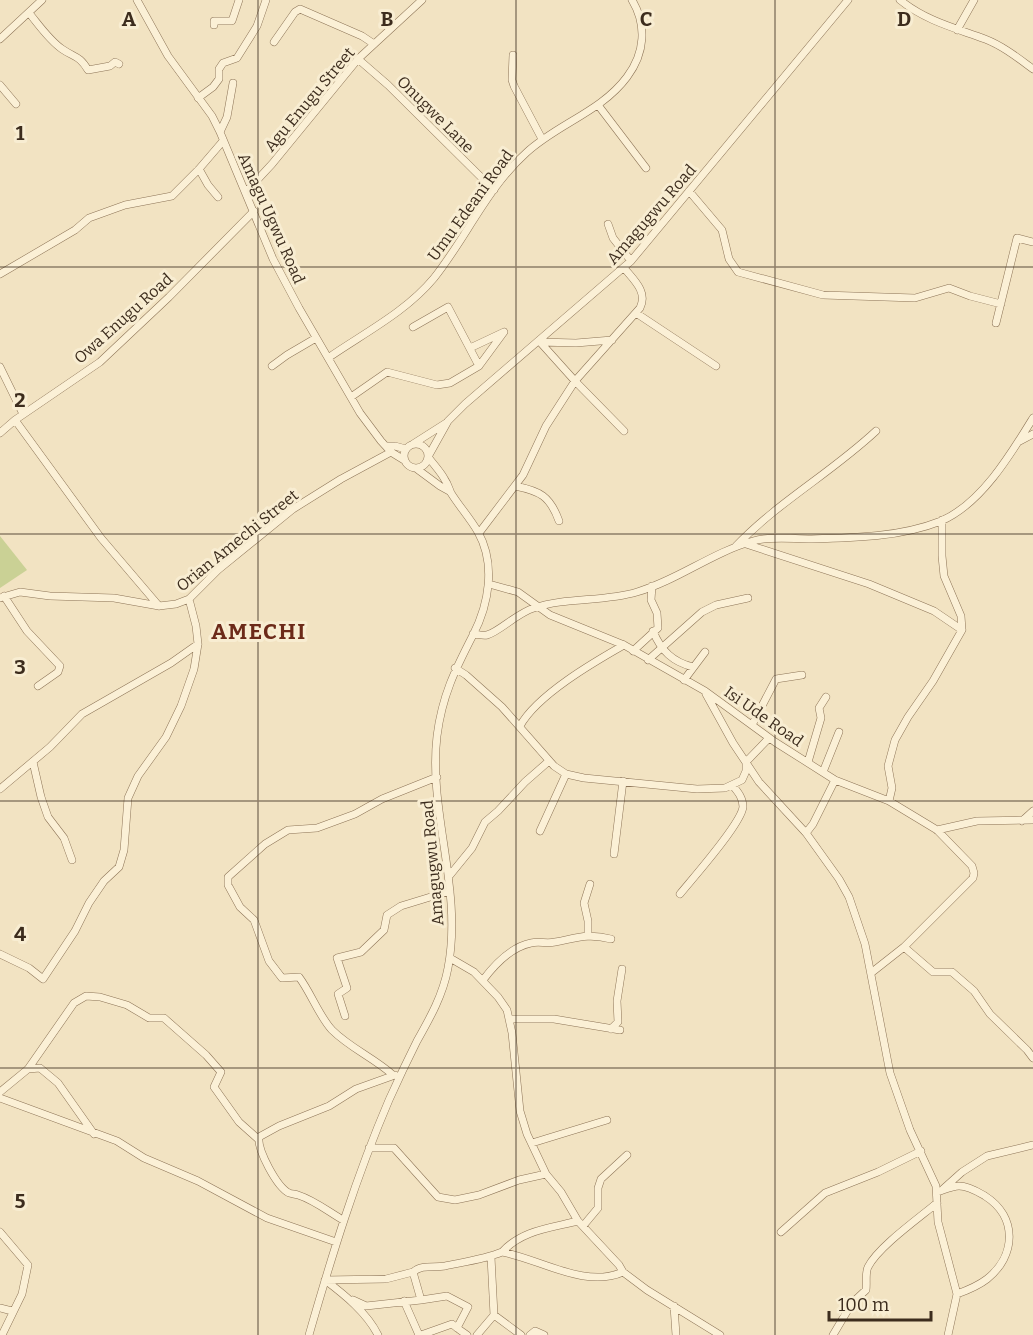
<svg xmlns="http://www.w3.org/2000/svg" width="1033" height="1335" font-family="Bitter,serif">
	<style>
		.green { fill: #cad195 }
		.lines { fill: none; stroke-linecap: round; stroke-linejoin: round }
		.minor-casing { stroke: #8d7457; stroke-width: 8 }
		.minor { stroke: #fbf0d6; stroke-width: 7 }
		.grid { fill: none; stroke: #3c2c1d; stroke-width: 1.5; stroke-opacity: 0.55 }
		.labels { text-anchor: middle; stroke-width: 6; stroke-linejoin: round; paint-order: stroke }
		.street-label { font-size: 16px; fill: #3c2c1d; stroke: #f8edd2 }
		.district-label { font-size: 22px; font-weight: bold; letter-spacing: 1.5px; fill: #6c2a19; stroke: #f8edd2 }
		.grid-label { font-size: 20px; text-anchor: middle; font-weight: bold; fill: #3c2c1d; stroke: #f8edd2; stroke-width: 6; stroke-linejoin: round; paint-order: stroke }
	</style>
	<rect width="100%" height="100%" fill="#f2e3c2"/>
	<!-- green -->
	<path class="green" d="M0,536L27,570L0,588Z"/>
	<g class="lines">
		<defs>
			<path id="minor" d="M137,0L168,56L212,116L220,132L273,259L299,308L360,413L381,441L391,452L404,460
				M900,0C926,21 955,28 985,39C1003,46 1018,58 1033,69
				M29,13C39,25 49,40 62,49C75,58 79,55 88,70L110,66L115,62L119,64
				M214,25V21H232L239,0
				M957,30L974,0
				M0,39L42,0
				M274,42L295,12L300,9L362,36L374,44
				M513,55L512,80L514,86L542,139
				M358,59L388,85L494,190
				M0,85L16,104
				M198,98L213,87L219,79V69L223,63L237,58L257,26L266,0
				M598,105L646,168
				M220,132L227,117L233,83
				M199,169L208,185L218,197
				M689,191L722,230L729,259L738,272L823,295L915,298L949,288L970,296L1001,304
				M246,192L272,164L358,59L422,0
				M608,224L613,238L631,261
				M0,274L75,230L89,218L125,205L172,196L199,169L223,141
				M636,313L716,366
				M996,323L1017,238L1033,242
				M540,342L575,381L624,431
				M540,342L576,343L612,340
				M470,348L504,332L479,366
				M328,358C364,333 406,312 434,278C466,238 487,188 526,153C557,124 601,112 627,77C645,53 647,25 632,0
				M272,366L287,355L316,338
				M0,367L23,414
				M351,397L387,372L437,385L450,383L479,366L448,307L413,327
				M15,420L101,538L159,606
				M0,433L15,420L100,362L169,297L254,211
				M1020,441L1033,434
				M404 456a12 12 0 1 1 24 0a12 12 0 1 1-24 0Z
				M413,444L446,423
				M386,446H395L406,449
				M429,455L448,421L465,404L631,261L848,0
				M417,469L440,486L449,491
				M515,486C540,491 550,496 559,521
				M479,533L523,475L546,426L575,381L640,308C648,292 634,280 624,268
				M746,544L869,584L934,611L962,630
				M736,546C778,502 831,473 876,431
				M489,584L518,592L550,615L624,645L705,691L775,742L835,780L889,801L937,830L972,866L974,873L973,878L904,947L871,973
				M4,596L27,631L60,666L58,672L38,686
				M0,598L20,592L50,596L114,598L159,606L176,604L189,599L218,570L293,509L341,479L391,452
				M653,631C661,651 673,662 693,667
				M473,634C477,634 483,636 487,635C499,632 517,613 534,608C566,597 604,602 637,592C678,580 711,553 753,541C771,536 792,539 811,539C854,538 901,537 941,521C981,504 1011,454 1033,418
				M633,651L658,628L657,613L651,600L652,586
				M648,660L702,612L716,605L748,598
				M455,668L466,675L502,707L554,766L566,774L584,778L697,789L725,788L742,780L746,771V762L769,738
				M684,680L705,652
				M706,694L733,743L759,782L806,833L839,879L849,897L865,944L890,1073L910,1130L936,1186L938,1222L957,1294L948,1335
				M752,725L776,679L802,675
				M520,726C537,695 594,662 624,645
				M33,762L41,797L48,817L64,838L72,860
				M808,762L821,718L819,708L826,697
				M823,772L839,732
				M0,789L50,747L82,714L171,663L198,644
				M889,801L892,788L888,766L895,740L908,717L933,681L962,630L961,616L944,576L942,556V520
				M1022,821L1033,811
				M937,830L977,821L1033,820
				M540,831L566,774
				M806,833L813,824L835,780
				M614,854L623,781
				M450,875L472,848L485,822L498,811L525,782L549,761
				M680,894C693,878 741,824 743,807C743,798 738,792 733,786
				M588,935V921L584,903L590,884
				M904,947L933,972H952L974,991L990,1014L1027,1050L1033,1058
				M0,954L29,968L43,979L75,931L89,903L104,881L119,867L124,850L128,798L138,776L166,737L181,706L194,669L198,644L196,626L189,599
				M450,958L474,972L498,997L507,1010L512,1033L520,1111L527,1134L546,1174L561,1192L578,1221L619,1265L623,1272L647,1290L720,1335
				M483,980C495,964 511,947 531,943C539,941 547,944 555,942C577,938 588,933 611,939
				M345,1016L338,994L347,988L337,958L361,952L384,930L387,915L401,906L450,891
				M510,1019H554L620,1030
				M611,1029L618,1022L617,1001L622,969
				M28,1069L40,1068L58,1083L94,1134
				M393,1075C374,1058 350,1048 332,1030C319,1016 311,993 299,977L282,978L269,961L254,920L240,907L228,885V877L265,844L288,830L317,828L355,814L382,799L437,777
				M0,1092L28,1069L74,1003L86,996L100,997L127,1005L149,1018H164L206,1055L221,1072L214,1087L239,1122L258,1139
				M0,1098L117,1141L144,1158L198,1181L267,1218L336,1242
				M532,1143L607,1120
				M369,1148H394L438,1197L455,1200L479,1195L519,1180L546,1174
				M943,1189L962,1172L987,1156L1033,1145
				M937,1192C944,1190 952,1186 959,1186C969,1186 978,1192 985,1196C1018,1217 1016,1256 987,1279C978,1286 968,1290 957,1294
				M343,1220C329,1212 314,1200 298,1195C295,1194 292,1194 289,1193C277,1187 257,1150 259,1137L279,1126L329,1106L356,1089L395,1075
				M583,1226L598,1208V1188L601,1179L627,1155
				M0,1232L28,1265L22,1294L2,1335
				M781,1232L825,1193L878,1172L921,1151
				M502,1252C522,1230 550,1228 578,1221
				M491,1257L494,1315
				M413,1272C422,1264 434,1268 445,1266C464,1262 485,1259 502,1252C540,1259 585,1289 623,1272
				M353,1300L366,1306L421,1300
				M404,1301L419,1335
				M674,1306L676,1335
				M0,1308L12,1311
				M309,1335C332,1255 356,1177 389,1100C398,1080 407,1061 417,1041C430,1018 443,995 448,968C463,889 428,812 437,736C442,696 455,670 473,635C489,604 496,564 478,532C470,518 459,506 451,493C449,489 448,484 445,480C441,472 434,465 429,458
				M378,1335C367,1313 345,1295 325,1280L386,1279L413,1272L421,1300L447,1296L468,1307L457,1328L467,1335
				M421,1335L452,1324L457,1328
				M477,1335L494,1315L521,1335
				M530,1335L535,1331L544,1335
				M833,1335L852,1303L866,1290C867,1283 865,1273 868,1267C878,1247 919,1218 937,1203"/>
		</defs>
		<!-- minor casing -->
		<use href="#minor" class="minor-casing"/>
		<!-- minor -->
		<use href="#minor" class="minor"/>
	</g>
	<!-- grid -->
	<path class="grid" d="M258,0V1335M516,0V1335M775,0V1335M0,267H1033M0,534H1033M0,801H1033M0,1068H1033"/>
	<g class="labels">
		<!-- street labels -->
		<g class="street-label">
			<text transform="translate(309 99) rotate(-50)" y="6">Agu Enugu Street</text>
			<text transform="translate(436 114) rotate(45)" y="6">Onugwe Lane</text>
			<text transform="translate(470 205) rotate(-54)" y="6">Umu Edeani Road</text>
			<text transform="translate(651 214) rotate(-49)" y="6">Amagugwu Road</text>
			<text transform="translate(272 218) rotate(66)" y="6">Amagu Ugwu Road</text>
			<text transform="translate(123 318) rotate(-42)" y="6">Owa Enugu Road</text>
			<text transform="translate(237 540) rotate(-39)" y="6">Orian Amechi Street</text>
			<text transform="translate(764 716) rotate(35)" y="6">Isi Ude Road</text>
			<text transform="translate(432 863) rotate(-95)" y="6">Amagugwu Road</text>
		</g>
		<!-- district labels -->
		<g class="district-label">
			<text x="259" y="639">AMECHI</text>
		</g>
	</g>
	<g class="grid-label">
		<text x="129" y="26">A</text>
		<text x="387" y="26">B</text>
		<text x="646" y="26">C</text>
		<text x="904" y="26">D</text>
		<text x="20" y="140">1</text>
		<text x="20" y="407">2</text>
		<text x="20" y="674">3</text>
		<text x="20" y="941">4</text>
		<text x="20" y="1208">5</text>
	</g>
	<!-- scale -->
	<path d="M829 1311v9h102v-9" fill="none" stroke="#3c2c1d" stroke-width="3"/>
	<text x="838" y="1311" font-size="18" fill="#3c2c1d" stroke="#f8edd2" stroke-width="4.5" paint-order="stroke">100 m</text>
</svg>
